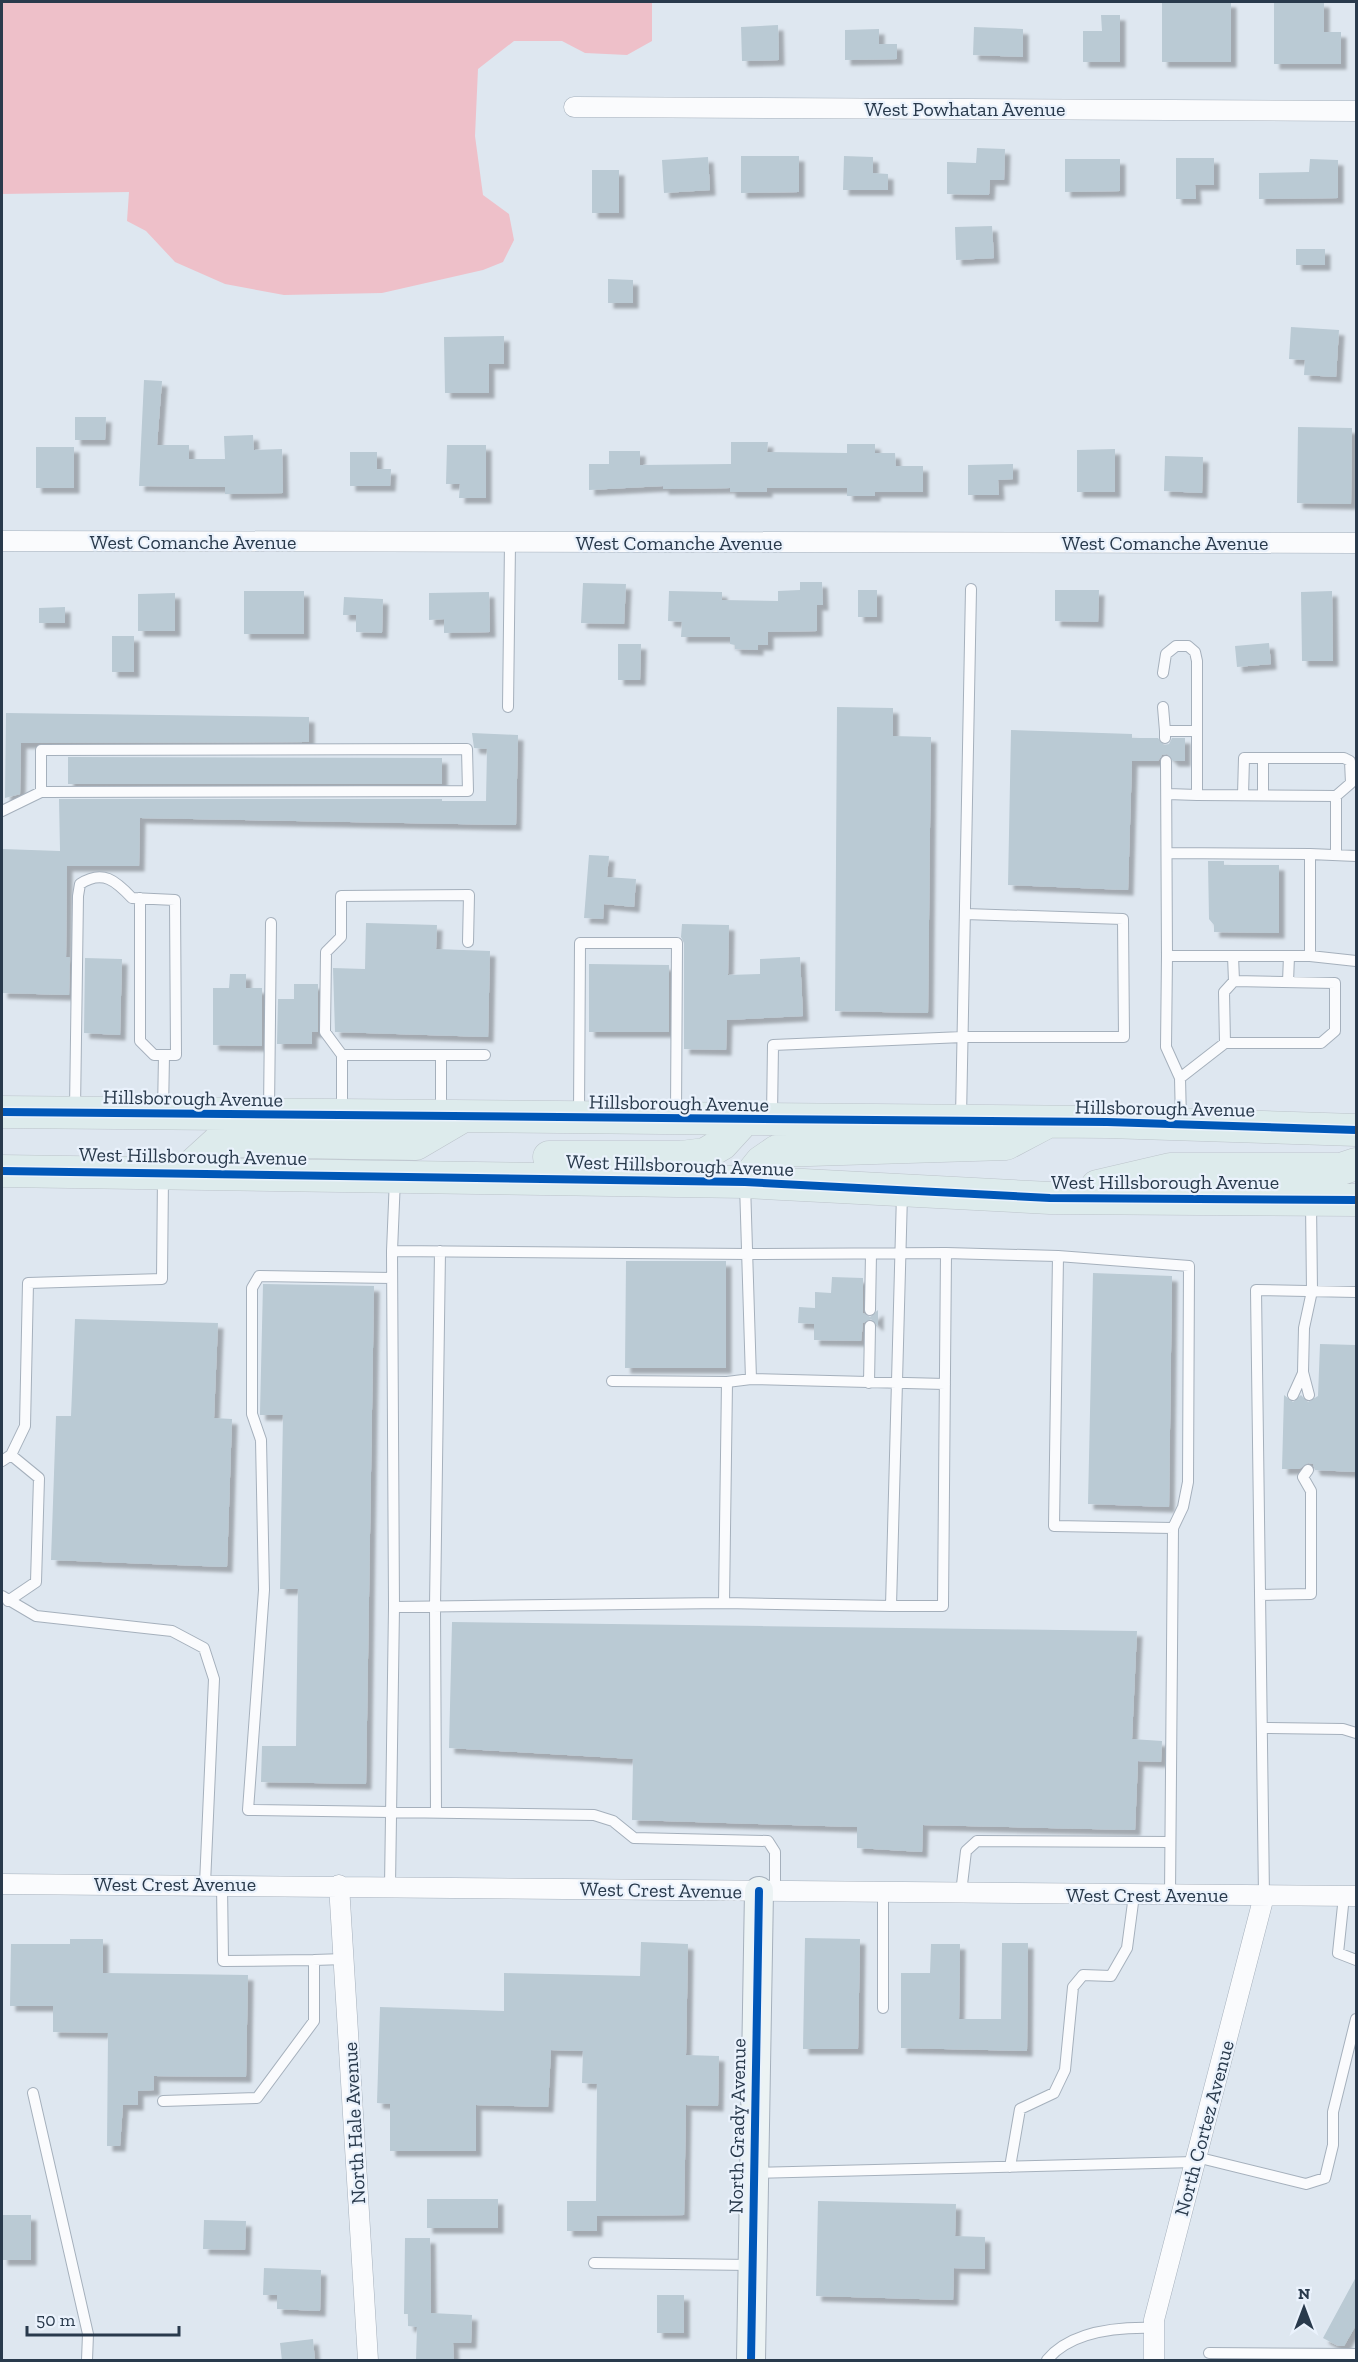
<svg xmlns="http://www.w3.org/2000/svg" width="1358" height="2362" font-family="'Zilla Slab',serif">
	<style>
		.water { fill: #eec0c9 }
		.building { fill: #bacad4; filter: url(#shadow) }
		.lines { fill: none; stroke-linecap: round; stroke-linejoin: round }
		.lane-casing { stroke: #a5b0bc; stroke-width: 12 }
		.street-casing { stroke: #a5b0bc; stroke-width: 21 }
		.secondary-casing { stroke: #a5b0bc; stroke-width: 30 }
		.primary-casing { stroke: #bcc4cb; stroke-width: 33 }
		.lane { stroke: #fafbfd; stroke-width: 10 }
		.street { stroke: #fafbfd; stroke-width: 20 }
		.secondary { stroke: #ecf3f4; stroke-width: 28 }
		.primary { stroke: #ddebec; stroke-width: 32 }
		.cycleway-casing { stroke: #eaf2fc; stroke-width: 11 }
		.cycleway { stroke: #0057b8; stroke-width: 8 }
		.labels { text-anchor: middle; stroke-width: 4.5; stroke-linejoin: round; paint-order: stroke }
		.street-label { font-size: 20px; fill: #293a4c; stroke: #eaf2fc }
	</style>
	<defs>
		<filter id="shadow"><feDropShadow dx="5.5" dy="5.5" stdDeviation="1.5" flood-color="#0004"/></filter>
	</defs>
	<rect width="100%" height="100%" fill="#dee7f0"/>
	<!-- water -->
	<path class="water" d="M2,2H652V41L627,55L585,53L562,41H514L478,69L475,136L483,195L509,214L514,240L503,262L483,270L382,293L284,295L225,284L175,262L146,231L127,221L129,192L2,194Z"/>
	<!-- building -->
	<path class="building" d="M1162,2H1231V62H1162Z
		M1274,2H1324V32H1341V64H1274Z
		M1101,15H1120V62H1083V31H1102Z
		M778,25L779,60L742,61L741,27Z
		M974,27L1023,29V57L973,55Z
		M879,29V44H897V59L845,60V30Z
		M977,148L1005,149L1004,180H990L989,195L947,194V162L976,163Z
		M741,156H799V192L741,193Z
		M844,156L873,157V173L888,174V190H843Z
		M708,157L710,190L664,193L662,160Z
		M1176,158H1214V185H1195L1196,199H1176Z
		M1065,159H1120V191L1065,192Z
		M1310,159L1338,160V198L1259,199V173L1309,172Z
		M592,170H619V213H592Z
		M992,226L994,258L956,260L955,227Z
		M1296,249H1325V265H1296Z
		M608,279L633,280V303H608Z
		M1291,327L1339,330L1336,377L1304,375L1305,360L1289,359Z
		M504,336V364H489V393H445L444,337Z
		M144,380L162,381L157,445H189V459H225L224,436L253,435L254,450L282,449L283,493L225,494V487L139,486Z
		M75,417H106L105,440H75Z
		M1298,427L1352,428L1351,504L1297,503Z
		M731,442H768L767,452L847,453V444H875V453H895L896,466H923V492H875V496H847V488H767V492H730V488L663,489V486L589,490V464H609V451H640V465L731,464Z
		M447,445H486V498H459L460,484H446Z
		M36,447H74V488H36Z
		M1115,449V492H1077V450Z
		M350,452H377V469H391L390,486H350Z
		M1165,456L1203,457L1202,493L1164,491Z
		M1013,464V479L998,480L999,495H968V465Z
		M800,582H822L823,605H817V631L768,632V645H758V650L735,649V645L730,644V637H681L682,622L668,621L669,591L722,592V600L778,601V591L800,590Z
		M583,583L626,584L624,624L581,623Z
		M858,590H877V617H858Z
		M1055,590H1099L1098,622L1055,621Z
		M244,591H304V634H244Z
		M1332,591L1333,661H1302L1301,592Z
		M489,592L490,632L444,633V619L429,620V593Z
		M175,593V631H138V594Z
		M344,597L383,599L382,633L356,632V615H343Z
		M65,607V623H39V608Z
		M112,636H134V672H112Z
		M1269,643L1271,664L1237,667L1235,646Z
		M618,644H641L640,680H618Z
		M837,707L893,708V736L931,737L928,1013L835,1011Z
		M6,713L309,717V742L21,743L20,794L5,798Z
		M1011,730L1132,734V738H1158L1164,745L1169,744L1172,738H1185V761H1173L1167,754L1162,755L1158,761H1132L1128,890L1008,885Z
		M472,733L518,735L516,825L140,818L139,866H67L66,957H70L69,995L2,993V849L60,851L59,799H442V801H486L487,749L474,748Z
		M68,757L442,758V784H68Z
		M589,855L609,856L607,877L636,879L634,907L604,904L603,919L584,918Z
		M1208,861H1224V865H1279V933L1214,932V925L1209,919Z
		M366,923L437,925L436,949L490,951L488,1037L335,1032L333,968L365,969Z
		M682,924L729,925L728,975L760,974V959L800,957L803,1016L727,1020L726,1050L684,1049V943L681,937Z
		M85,958L122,959L120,1035L84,1033Z
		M589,964L669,965V1032H589Z
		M230,974H246V988H262V1046L213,1045V988H229Z
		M294,984H318V1032H312V1044H277L278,999H294Z
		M626,1261H726V1368H625Z
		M1093,1273L1172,1276L1169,1507L1088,1504Z
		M832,1277L863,1278V1313L870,1317L878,1310V1326L871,1319L863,1323L861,1341L814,1340V1324L798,1323L799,1307L815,1308V1292L831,1293Z
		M263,1284L374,1286L366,1784L261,1782L262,1746H296L298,1589H280L283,1415H260V1413Z
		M75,1319L218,1323L214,1418L232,1419L227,1567L51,1560L56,1416H71Z
		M1320,1344L1356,1345V1472L1315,1470L1313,1464L1308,1463L1299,1469H1282L1284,1395L1293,1402L1301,1395L1308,1402L1318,1396Z
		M452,1622L1137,1631L1132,1739L1162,1741L1161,1762L1138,1761L1135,1830L923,1825L922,1852L857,1848V1827L632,1820L633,1759L449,1748Z
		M805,1938L860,1939L858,2049H803Z
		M70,1939H103V1973L248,1975L246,2077L154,2076V2090L138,2091V2105H123L120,2146H107L108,2033L53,2032V2006H10L11,1944H70Z
		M641,1942L688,1944L686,2055L719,2056L718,2106L686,2105L684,2215L597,2216V2231H567V2201H596L597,2084L582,2083L583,2051L551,2050L548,2107L476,2105V2151H390V2104L377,2103L380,2007L504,2011V1973L640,1976Z
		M1002,1943H1028L1027,2051L901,2048V1973H930L931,1944H960L959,2019H1001Z
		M427,2199H498V2228H427Z
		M818,2201L956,2204L955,2236L985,2237V2269L954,2268L953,2300L816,2296Z
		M2,2215H31V2260H2Z
		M204,2220L246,2221L245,2250L203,2249Z
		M405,2238H430L431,2313L472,2315L471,2343H453L454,2361H416L417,2327L408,2326V2314H404Z
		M264,2268L321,2270L320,2311L277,2309V2295H263Z
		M1356,2277V2325L1344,2346H1338L1323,2338Z
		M657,2295H684V2333H657Z
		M313,2339L315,2361H282L280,2343Z"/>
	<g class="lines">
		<defs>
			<path id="lane" d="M1163,673L1166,654L1176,646H1188L1195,652L1197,661V795L1336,796V854
				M508,707L510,543
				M1163,707L1165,731
				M1165,738V731H1197
				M1263,758V795
				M1166,761L1167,956
				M1168,794L1197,795
				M1243,795L1244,758H1344L1350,761L1351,783L1336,796
				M2,811L41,792L468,791L467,749L41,750V792
				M1168,853L1310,854
				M1233,956L1234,981L1224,992L1225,1043H1321L1335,1031V983L1234,981
				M1310,956L1356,961
				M1288,982L1289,956
				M342,1055H485
				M441,1055V1112
				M1180,1078L1225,1043
				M75,1109L78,896L80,884C103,869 116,881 132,898L175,900L176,1055H154L140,1041V898
				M163,1112L164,1055
				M269,1112L271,923
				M342,1112V1055L325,1032L326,952L341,937V896L469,895L468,942
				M579,1115L580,943H677L676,1114
				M772,1116L773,1045L963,1037H1124L1123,919L965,914
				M961,1118L971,589
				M1181,1121L1180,1078L1166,1047L1167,956H1310V854L1356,856
				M395,1178L392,1251L394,1607L724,1603L727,1382L751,1379L745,1184
				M902,1194L891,1606H943L946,1253L1058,1256L1054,1526L1173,1528L1170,1895
				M392,1251L748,1254L946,1253
				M1058,1256L1189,1266L1188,1482L1183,1507L1173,1528
				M392,1278L259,1276L252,1288V1414L261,1440L264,1590L248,1810L594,1815L613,1821L634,1838L768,1841L775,1852V1891
				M870,1310L871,1254
				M751,1379L945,1384
				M612,1381L727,1382
				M869,1383L870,1326
				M1293,1395L1303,1373
				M1309,1395L1303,1372L1304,1328L1312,1291L1311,1203
				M2,1461L11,1455L25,1426L28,1283L162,1279L163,1176
				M1260,1595L1311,1594V1491L1303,1477L1308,1470
				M2,1596L36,1616L172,1631L204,1648L214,1679L205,1884
				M8,1601L36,1582L39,1478L11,1455
				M724,1603L891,1606
				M1262,1728L1343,1729L1356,1733
				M436,1813L435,1606L440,1251
				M222,1884L223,1961L314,1960
				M390,1886L394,1607
				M961,1893L966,1851L977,1841L1170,1842
				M1264,1896L1256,1290L1356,1292
				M1344,1896L1338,1953L1356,1960
				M883,2008V1893
				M33,2093L88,2334L87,2360
				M163,2101L257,2098L314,2021V1960L344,1959
				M1196,2157L1306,2184L1325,2178L1333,2145V2112L1356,2019
				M1010,2167L1020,2109L1054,2093L1065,2070L1073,1987L1083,1975L1111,1976L1127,1948L1134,1895
				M756,2173L1195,2162
				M594,2263L751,2265
				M1209,2353L1356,2354
				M1047,2360C1071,2331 1119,2327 1154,2328"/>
			<path id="street" d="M574,107L1356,111
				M2,541L1356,543
				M2,1884L1356,1896
				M339,1885L368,2360
				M1154,2360V2320L1264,1896"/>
			<path id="secondary" d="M751,2360L759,1891"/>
			<path id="primary" d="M2,1112L1107,1122L1356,1130
				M549,1157H681L705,1154L722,1144L744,1120
				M2,1171L745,1182L1050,1198L1356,1200
				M184,1173L219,1141L416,1144L462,1117
				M745,1182L761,1162L777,1151L1006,1144L1044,1124
				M1097,1186L1170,1169H1341L1356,1164"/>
		</defs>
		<!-- lane casing -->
		<use href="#lane" class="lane-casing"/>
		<!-- street casing -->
		<use href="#street" class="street-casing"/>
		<!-- secondary casing -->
		<use href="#secondary" class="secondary-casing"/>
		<!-- primary casing -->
		<use href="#primary" class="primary-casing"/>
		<!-- lane -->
		<use href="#lane" class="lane"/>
		<!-- street -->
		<use href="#street" class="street"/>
		<!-- secondary -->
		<use href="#secondary" class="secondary"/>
		<!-- primary -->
		<use href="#primary" class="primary"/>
		<defs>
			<path id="cycleway" d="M2,1112L1107,1122L1356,1130
				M2,1171L745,1182L1050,1198L1356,1200
				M751,2360L759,1891"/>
		</defs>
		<!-- cycleway casing -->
		<use href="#cycleway" class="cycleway-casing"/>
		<!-- cycleway -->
		<use href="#cycleway" class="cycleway"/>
	</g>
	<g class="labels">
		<!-- street labels -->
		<g class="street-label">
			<text x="965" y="116">West Powhatan Avenue</text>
			<text x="193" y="549">West Comanche Avenue</text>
			<text x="679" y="550">West Comanche Avenue</text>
			<text x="1165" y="550">West Comanche Avenue</text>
			<text transform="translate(193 1098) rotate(1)" y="7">Hillsborough Avenue</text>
			<text transform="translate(679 1103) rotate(1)" y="7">Hillsborough Avenue</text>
			<text transform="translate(1165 1108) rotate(1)" y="7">Hillsborough Avenue</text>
			<text transform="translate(193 1156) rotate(1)" y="7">West Hillsborough Avenue</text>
			<text transform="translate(680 1165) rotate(2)" y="7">West Hillsborough Avenue</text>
			<text x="1165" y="1189">West Hillsborough Avenue</text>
			<text x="175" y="1891">West Crest Avenue</text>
			<text transform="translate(661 1890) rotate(1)" y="7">West Crest Avenue</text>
			<text x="1147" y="1902">West Crest Avenue</text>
			<text transform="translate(354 2123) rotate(-93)" y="7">North Hale Avenue</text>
			<text transform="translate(737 2126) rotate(-89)" y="7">North Grady Avenue</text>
			<text transform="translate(1204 2128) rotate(-75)" y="7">North Cortez Avenue</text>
		</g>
	</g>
	<!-- border -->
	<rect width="1358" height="2362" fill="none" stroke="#293a4c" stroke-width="6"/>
	<!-- north arrow -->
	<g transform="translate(1304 2308)" stroke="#eaf2fc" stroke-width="4.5" paint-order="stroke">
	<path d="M0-4.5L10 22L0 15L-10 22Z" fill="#293a4c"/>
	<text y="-9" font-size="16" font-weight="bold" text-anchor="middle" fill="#293a4c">N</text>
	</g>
	<!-- scale -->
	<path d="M27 2326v9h152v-9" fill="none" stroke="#293a4c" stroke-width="3"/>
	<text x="36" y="2326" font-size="18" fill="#293a4c" stroke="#eaf2fc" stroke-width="4.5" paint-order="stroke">50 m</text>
</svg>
